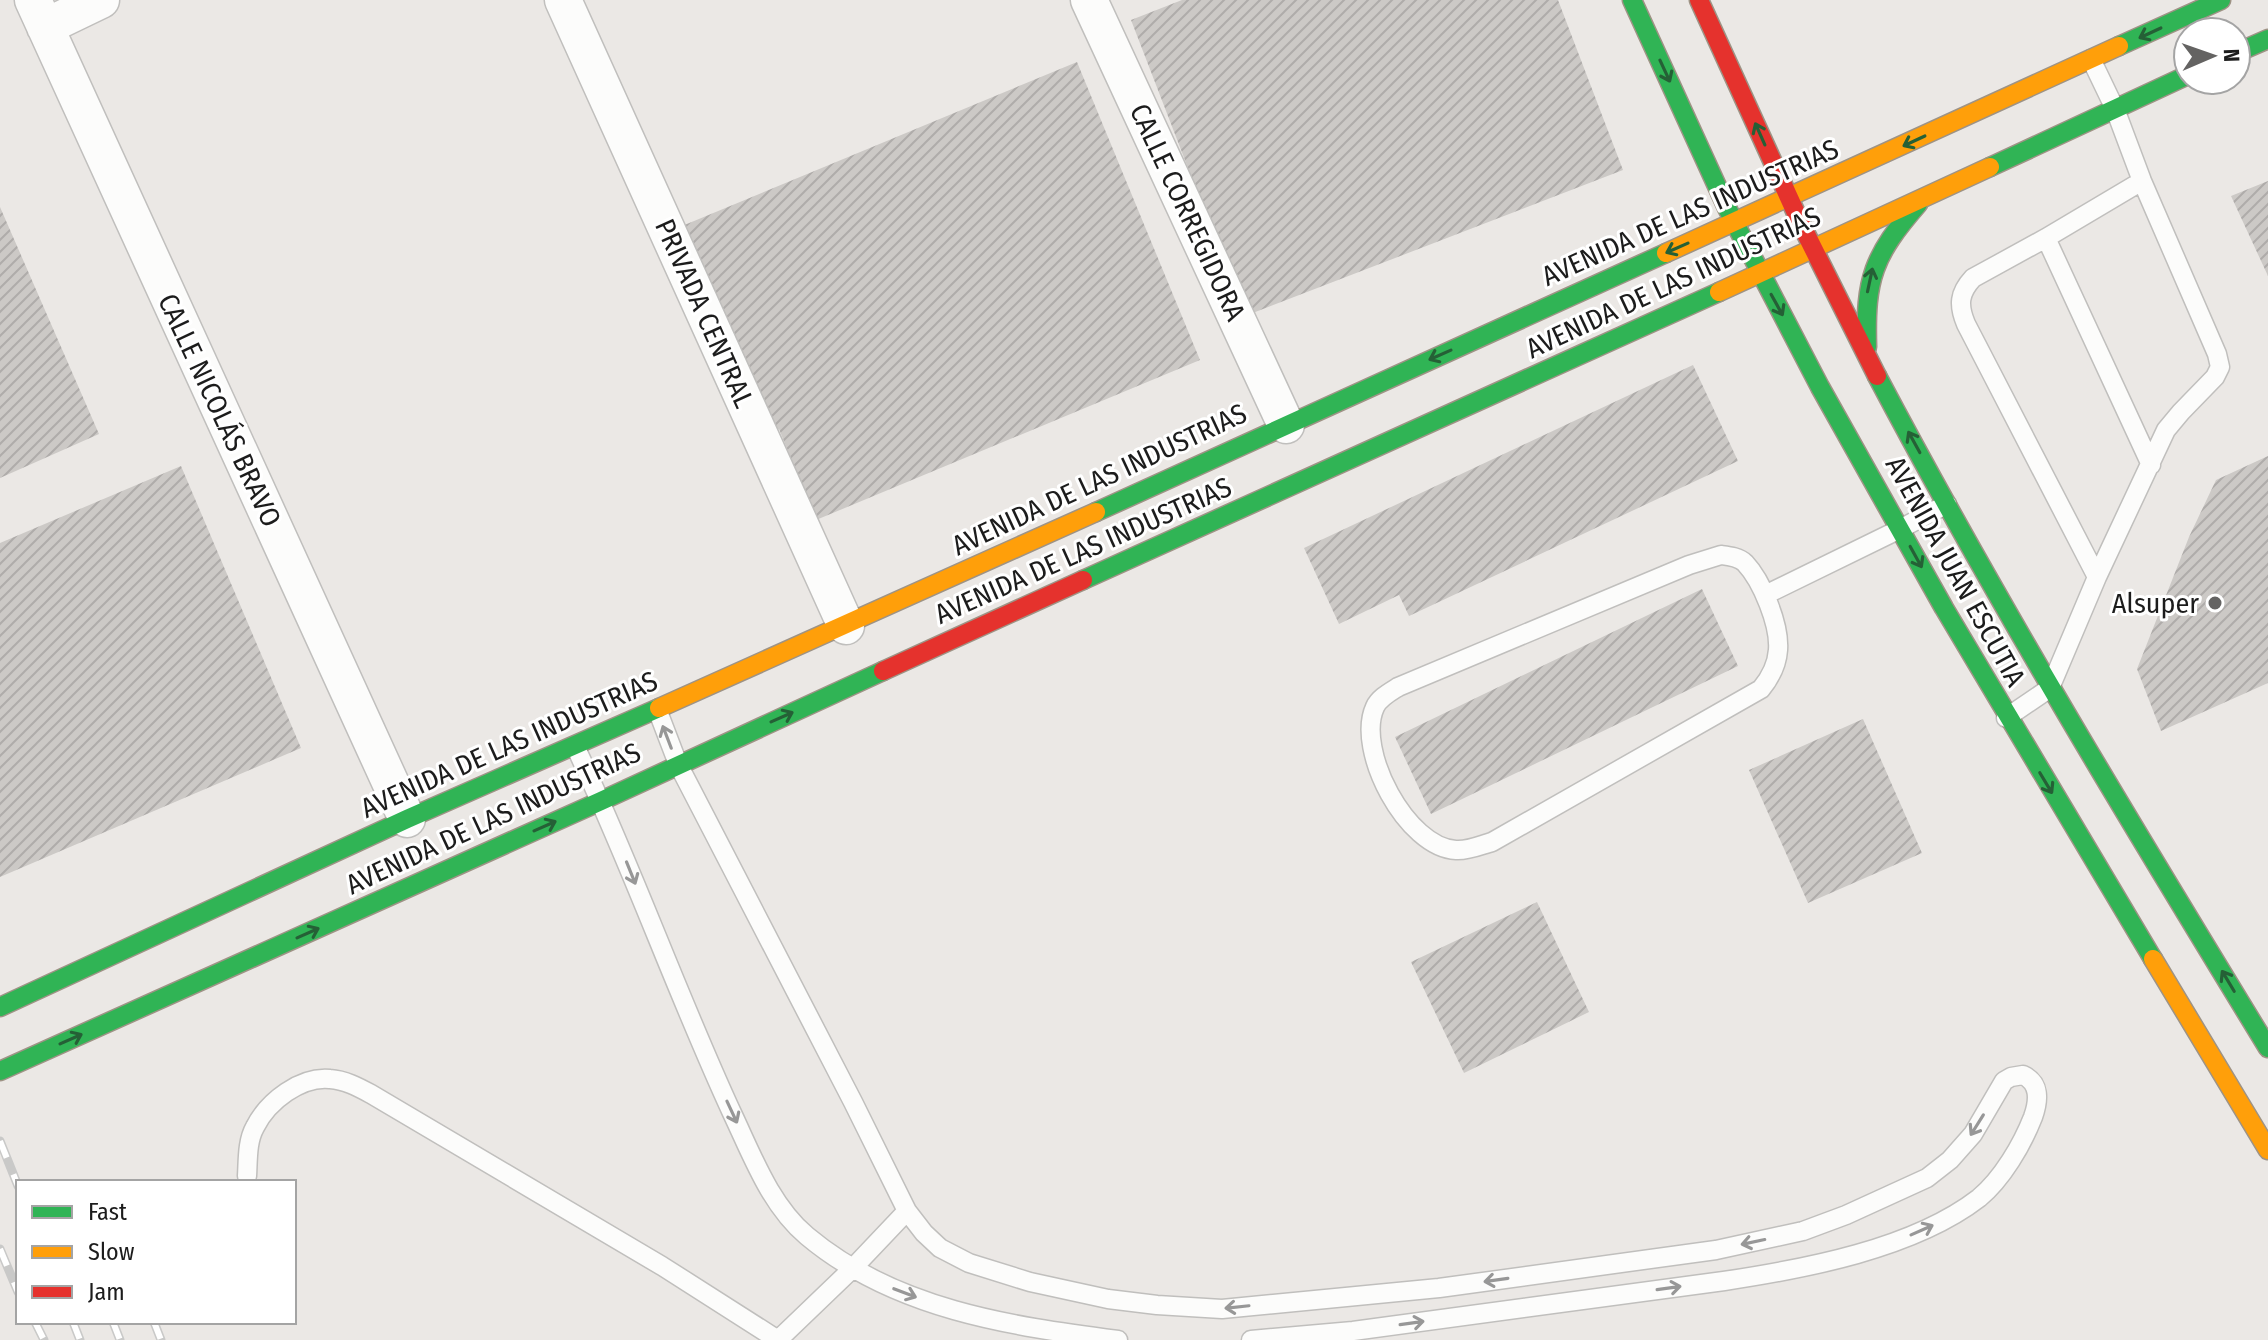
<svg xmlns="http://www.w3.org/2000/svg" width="2268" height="1340" font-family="'Fira Sans Condensed',sans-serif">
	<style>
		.building { fill: url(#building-hatch) }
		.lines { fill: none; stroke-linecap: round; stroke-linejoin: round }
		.lane-casing { stroke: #c0bfbd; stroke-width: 21 }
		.street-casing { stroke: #c0bfbd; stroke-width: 39 }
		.fast-casing { stroke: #9e9385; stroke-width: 21 }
		.slow-casing { stroke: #9e9385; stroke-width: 21 }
		.jam-casing { stroke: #9e9385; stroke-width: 21 }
		.lane { stroke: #fcfcfb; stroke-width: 18 }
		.street { stroke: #fcfcfb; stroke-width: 36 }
		.fast { stroke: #30b455; stroke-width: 18 }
		.slow { stroke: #ff9f0a; stroke-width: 18 }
		.jam { stroke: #e5322d; stroke-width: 18 }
		.rail-casing { stroke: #c9c9c8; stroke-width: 9 }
		.rail { stroke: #fff; stroke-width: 6; stroke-dasharray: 18; stroke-linecap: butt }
		.oneway { stroke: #256036 }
		.oneway2 { stroke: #979797 }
		.poi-dot { fill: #646362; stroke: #fff; stroke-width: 3 }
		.labels { text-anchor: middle; stroke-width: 6; stroke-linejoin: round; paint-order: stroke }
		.street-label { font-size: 28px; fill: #1c1c1c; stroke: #fff }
		.poi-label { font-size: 28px; fill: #1c1c1c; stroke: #fff; text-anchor: end }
	</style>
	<defs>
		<pattern id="building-hatch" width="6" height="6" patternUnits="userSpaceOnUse" patternTransform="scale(2)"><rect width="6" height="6" fill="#ccc9c6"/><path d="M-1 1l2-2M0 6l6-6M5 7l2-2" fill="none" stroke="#afacaa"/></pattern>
	</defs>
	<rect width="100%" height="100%" fill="#ebe8e5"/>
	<!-- building -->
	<path class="building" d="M1182,0H1558L1623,170L1245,316L1131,20Z
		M1077,62L1200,360L816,520L779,429L768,434L682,226Z
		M2268,181V276L2231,196Z
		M0,207L99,434L0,478Z
		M1693,365L1738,461L1409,616L1399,595L1339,624L1304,548Z
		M2268,456V683L2161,731L2137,669L2189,537L2216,480Z
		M181,466L301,748L0,877V543Z
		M1702,589L1738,666L1431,814L1395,737Z
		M1863,719L1922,853L1808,903L1749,770Z
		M1537,902L1589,1012L1464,1073L1411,962Z"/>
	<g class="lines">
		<defs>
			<path id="lane" d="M2046,238L2142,181
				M1721,555C1729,556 1739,557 1745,563C1762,581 1780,625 1778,650C1777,665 1770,678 1761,689L1492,842C1481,845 1468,851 1456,850C1407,848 1355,750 1375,707C1379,698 1390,692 1398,687L1689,565Z
				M2097,577L1966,324C1958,305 1959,293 1973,278L2046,238L2151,465
				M1765,595L1900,529L1947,504
				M657,709L678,764L853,1102L907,1211L924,1233L940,1248L969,1263L1030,1282L1108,1299L1157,1305L1222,1309L1439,1288L1716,1250L1803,1231L1846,1215L1927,1178L1950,1160L1973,1134L2004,1081L2011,1077L2023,1075C2040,1083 2039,1100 2033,1117C2022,1145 2002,1179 1979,1198C1913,1249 1804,1269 1724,1281L1353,1331L1251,1340
				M2006,718L2050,688L2097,577L2166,430L2181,412L2215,377L2220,367L2217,354L2142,181L2115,109L2091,59
				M575,746C632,866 676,992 732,1113C752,1155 770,1205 807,1236C894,1309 1009,1326 1118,1340
				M247,1176C248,1160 247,1141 255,1127C268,1101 301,1076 330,1079C345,1080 358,1087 371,1094L662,1266L778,1340L852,1269L907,1211"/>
			<path id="street" d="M33,0L407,819
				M563,0L846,626
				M1089,0L1286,425
				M45,27L101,0"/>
			<path id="fast" d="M1632,0L1727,208L1820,387L1944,608L2153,959
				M2119,46L2221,0
				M2236,53L2268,39
				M1990,167L2188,75
				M1867,347C1865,278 1873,256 1918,204
				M1877,376C1998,605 2133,827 2268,1048
				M1096,512L1666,253
				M1083,580L1719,292
				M0,1007L407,819L659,708
				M0,1071L601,801L883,671"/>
			<path id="slow" d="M1666,253L2119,46
				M1719,292L1990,167
				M659,708L1096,512
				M2153,959L2268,1150"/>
			<path id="jam" d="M1699,0L1801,224L1877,376
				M883,671L1083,580"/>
		</defs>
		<!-- lane casing -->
		<use href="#lane" class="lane-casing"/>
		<!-- street casing -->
		<use href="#street" class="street-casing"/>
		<!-- fast casing -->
		<use href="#fast" class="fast-casing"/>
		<!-- slow casing -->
		<use href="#slow" class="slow-casing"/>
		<!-- jam casing -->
		<use href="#jam" class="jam-casing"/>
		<!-- lane -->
		<use href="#lane" class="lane"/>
		<!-- street -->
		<use href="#street" class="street"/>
		<!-- fast -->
		<use href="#fast" class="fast"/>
		<!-- slow -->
		<use href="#slow" class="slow"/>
		<!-- jam -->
		<use href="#jam" class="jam"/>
		<defs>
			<path id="rail" d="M0,1141L18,1186
				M0,1249L18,1292
				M35,1322L44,1340
				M73,1322L80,1340
				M113,1322L120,1340
				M154,1322L161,1340"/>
		</defs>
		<!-- rail casing -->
		<use href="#rail" class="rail-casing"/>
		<!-- rail -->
		<use href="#rail" class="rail"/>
	</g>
	<!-- one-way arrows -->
	<defs><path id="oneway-shaft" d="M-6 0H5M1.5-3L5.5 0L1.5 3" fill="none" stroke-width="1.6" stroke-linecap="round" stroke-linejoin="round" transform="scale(2)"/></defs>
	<g class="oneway">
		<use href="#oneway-shaft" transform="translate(2150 33) rotate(155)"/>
		<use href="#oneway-shaft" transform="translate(1665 71) rotate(65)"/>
		<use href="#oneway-shaft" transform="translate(1760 134) rotate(-114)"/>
		<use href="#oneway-shaft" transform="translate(1914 141) rotate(155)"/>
		<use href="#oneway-shaft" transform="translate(1677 248) rotate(156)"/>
		<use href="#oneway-shaft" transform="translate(1870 280) rotate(-78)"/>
		<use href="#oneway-shaft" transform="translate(1777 305) rotate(61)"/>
		<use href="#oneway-shaft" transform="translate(1440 355) rotate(156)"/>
		<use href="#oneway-shaft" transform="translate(1914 442) rotate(-119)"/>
		<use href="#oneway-shaft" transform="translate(1916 557) rotate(61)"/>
		<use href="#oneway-shaft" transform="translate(782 717) rotate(-24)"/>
		<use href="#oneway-shaft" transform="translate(2046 783) rotate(59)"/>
		<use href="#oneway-shaft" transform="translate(545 826) rotate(-24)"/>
		<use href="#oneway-shaft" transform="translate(308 933) rotate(-24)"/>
		<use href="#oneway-shaft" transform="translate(2228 981) rotate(-121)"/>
		<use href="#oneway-shaft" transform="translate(71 1039) rotate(-24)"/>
	</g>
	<g class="oneway2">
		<use href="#oneway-shaft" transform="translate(667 737) rotate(-111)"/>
		<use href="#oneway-shaft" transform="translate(631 873) rotate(68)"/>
		<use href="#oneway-shaft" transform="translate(732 1112) rotate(65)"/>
		<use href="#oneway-shaft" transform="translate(1977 1125) rotate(122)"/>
		<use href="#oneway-shaft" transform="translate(1922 1230) rotate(-24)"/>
		<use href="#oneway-shaft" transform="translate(1753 1242) rotate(168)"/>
		<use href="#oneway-shaft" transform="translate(1496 1280) rotate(172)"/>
		<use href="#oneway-shaft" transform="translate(1669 1288) rotate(-8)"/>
		<use href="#oneway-shaft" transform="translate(905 1293) rotate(21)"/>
		<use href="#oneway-shaft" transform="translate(1237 1307) rotate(174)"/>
		<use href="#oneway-shaft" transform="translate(1412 1323) rotate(-8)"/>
	</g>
	<!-- markers -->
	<circle class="poi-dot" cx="2215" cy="603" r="8"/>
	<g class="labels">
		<!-- street labels -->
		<g class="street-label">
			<text transform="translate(1188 212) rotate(65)" y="10">CALLE CORREGIDORA</text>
			<text transform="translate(1690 212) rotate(-24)" y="10">AVENIDA DE LAS INDUSTRIAS</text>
			<text transform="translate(1673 282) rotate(-25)" y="10">AVENIDA DE LAS INDUSTRIAS</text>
			<text transform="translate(705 313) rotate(66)" y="10">PRIVADA CENTRAL</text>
			<text transform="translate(220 410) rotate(65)" y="10">CALLE NICOLÁS BRAVO</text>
			<text transform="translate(1099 479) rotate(-25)" y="10">AVENIDA DE LAS INDUSTRIAS</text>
			<text transform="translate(1083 550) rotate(-24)" y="10">AVENIDA DE LAS INDUSTRIAS</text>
			<text transform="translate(1956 571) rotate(61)" y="10">AVENIDA JUAN ESCUTIA</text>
			<text transform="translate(509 744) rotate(-24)" y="10">AVENIDA DE LAS INDUSTRIAS</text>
			<text transform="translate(493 818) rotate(-25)" y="10">AVENIDA DE LAS INDUSTRIAS</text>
		</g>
		<!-- poi labels -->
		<g class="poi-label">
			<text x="2199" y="613">Alsuper</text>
		</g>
	</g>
	<!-- legend -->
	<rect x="16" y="1180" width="280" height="144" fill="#ffffff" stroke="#a4a4a4" stroke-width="2"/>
	<rect x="32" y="1206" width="40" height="12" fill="#30b455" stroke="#a4a4a4" stroke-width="2"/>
	<text x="88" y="1220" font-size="24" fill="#1c1c1c">Fast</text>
	<rect x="32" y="1246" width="40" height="12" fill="#ff9f0a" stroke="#a4a4a4" stroke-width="2"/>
	<text x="88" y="1260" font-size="24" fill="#1c1c1c">Slow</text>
	<rect x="32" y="1286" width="40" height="12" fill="#e5322d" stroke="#a4a4a4" stroke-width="2"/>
	<text x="88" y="1300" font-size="24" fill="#1c1c1c">Jam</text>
	<!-- north arrow -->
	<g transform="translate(2212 56) rotate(88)"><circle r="38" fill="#ffffff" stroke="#a4a4a4" stroke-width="2"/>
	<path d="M0-6L14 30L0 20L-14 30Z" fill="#646362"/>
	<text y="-12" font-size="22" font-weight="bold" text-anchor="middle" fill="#1c1c1c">N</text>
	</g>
</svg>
